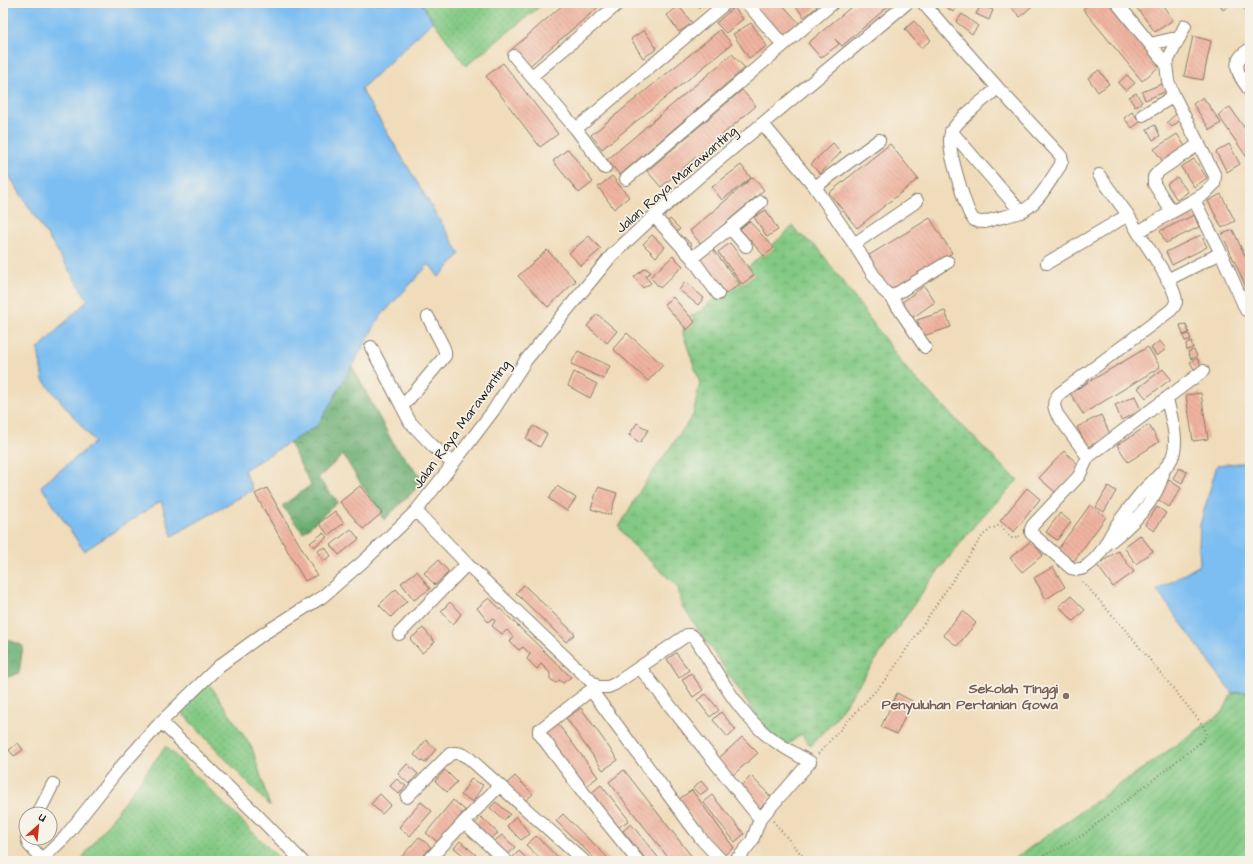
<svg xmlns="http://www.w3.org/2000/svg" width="1253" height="864" font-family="'Architects Daughter',sans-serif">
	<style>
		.grass { fill: url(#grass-dots); stroke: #507250 }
		.forest { fill: url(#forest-crowns); stroke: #436447 }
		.wetland { fill: url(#wetland-marsh); stroke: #507250 }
		.garden { fill: url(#garden-furrows); stroke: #507250 }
		.water { fill: #7dbef2; stroke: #4c6d87 }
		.building { fill: url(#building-back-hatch) }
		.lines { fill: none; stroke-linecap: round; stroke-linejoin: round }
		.minor-casing { stroke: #867c6b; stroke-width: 14 }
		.path { stroke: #867c6b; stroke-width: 2; stroke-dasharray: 1 3; stroke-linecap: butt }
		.minor { stroke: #fff; stroke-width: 12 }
		.education-dot { fill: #8d6e63; stroke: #f7f3e8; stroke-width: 1.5 }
		.labels { text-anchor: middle; stroke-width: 3.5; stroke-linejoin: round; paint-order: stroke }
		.street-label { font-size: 14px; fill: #1c1c1c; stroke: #f7f3e8 }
		.education-label { font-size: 14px; font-weight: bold; fill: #785e54; stroke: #f7f3e8; text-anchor: end }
	</style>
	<defs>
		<pattern id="grass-dots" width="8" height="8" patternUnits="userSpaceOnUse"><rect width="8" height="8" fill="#83c984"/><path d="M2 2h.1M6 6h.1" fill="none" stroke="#71ac71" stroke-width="1.8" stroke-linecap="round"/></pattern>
		<pattern id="forest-crowns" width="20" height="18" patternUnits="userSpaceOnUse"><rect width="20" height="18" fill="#6aad72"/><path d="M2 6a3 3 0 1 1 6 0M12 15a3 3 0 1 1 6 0" fill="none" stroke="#568c5d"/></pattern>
		<pattern id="wetland-marsh" width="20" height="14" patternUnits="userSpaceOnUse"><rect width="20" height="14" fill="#83c984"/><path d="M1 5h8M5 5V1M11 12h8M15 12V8" fill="none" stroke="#71ac71"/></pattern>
		<pattern id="garden-furrows" width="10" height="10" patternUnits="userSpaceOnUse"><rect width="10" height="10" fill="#83c984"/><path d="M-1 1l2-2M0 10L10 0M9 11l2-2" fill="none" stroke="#71ac71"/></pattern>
		<pattern id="building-back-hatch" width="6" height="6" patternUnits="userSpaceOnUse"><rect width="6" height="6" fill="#f0b4a0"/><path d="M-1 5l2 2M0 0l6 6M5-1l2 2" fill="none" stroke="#cd9a89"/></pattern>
	</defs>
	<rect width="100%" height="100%" fill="#f7f3e8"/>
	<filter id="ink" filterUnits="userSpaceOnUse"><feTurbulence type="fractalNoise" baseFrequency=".025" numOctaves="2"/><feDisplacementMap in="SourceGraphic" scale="8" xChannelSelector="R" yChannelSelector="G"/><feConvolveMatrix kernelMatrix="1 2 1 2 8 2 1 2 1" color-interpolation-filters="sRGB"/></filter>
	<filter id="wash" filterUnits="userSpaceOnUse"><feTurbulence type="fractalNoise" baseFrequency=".012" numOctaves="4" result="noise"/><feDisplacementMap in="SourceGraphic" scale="16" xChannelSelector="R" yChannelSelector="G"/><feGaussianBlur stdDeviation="0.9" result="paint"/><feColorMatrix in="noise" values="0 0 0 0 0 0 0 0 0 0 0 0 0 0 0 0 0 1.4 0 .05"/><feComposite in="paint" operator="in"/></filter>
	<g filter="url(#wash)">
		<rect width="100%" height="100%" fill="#f0dcba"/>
		<!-- grass -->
		<path class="grass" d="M420,3H544L466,66Z
			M209,683L252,748L270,806L181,712Z
			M166,746L282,861H80Z"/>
		<!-- forest -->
		<path class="forest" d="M352,366L394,445L424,481L384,520L343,455L318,478L338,502L303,533L282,506L311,485L289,443L318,425Z
			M3,637L23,646L19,673L3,679Z"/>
		<!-- wetland -->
		<path class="wetland" d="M793,226L798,233L818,248L908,371L1007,471L1018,480L978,521L928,584L833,722L811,746L801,734L783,749L762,724L681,604L678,587L630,542L619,527L643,486L693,415L700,383L683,334L684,320L702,310Z"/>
		<!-- garden -->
		<path class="garden" d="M1250,692V861H1011L1223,712L1232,693Z"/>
		<!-- water -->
		<path class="water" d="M3,3H421L433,21L361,89L460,254L439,277L429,264L380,317L318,425L244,470L253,490L172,536L161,501L84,551L41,486L95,442L43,380L38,349L88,300L3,166Z
			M1250,462V692L1232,693L1157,590L1200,565L1199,546L1200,525L1217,465Z"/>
		<g id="blocks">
			<!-- building -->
			<path class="building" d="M565,3H603L527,68L511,50Z
				M695,3H707L701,9Z
				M753,3H781L800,24L784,39Z
				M795,3H813L817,7L804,17L794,4Z
				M856,3H892L842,46L835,39L839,44L821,58L808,43Z
				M941,3H960L953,12Z
				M1013,3H1029L1032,6L1020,17L1010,6Z
				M1090,3H1112L1162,64L1142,81L1083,9Z
				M1133,3H1161L1173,20L1155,32Z
				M1218,3H1232L1223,10Z
				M1250,3V14L1244,8Z
				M981,5L993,10L989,20L976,14Z
				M679,6L692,23L679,32L667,15Z
				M734,7L743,19L726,33L716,23Z
				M962,14L978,26L972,34L956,22Z
				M914,21L931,40L921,48L905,29Z
				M751,23L767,46L749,58L733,34Z
				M644,30L657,49L643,58L631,39Z
				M720,30L732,44L602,149L591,135Z
				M1193,36L1211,41L1203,80L1184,76Z
				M732,54L745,68L620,175L607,160Z
				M1250,54V75L1239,64Z
				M503,63L558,134L540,147L486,76Z
				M1099,70L1109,84L1098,92L1088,78Z
				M1127,75L1135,83L1126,91L1118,83Z
				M1164,83L1167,91L1145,100L1142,92Z
				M742,90L756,106L661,187L647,171Z
				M1136,93L1142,102L1135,107L1129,97Z
				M1203,97L1221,123L1210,130L1193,104Z
				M1230,107L1250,136V162L1218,115Z
				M1132,112L1140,122L1132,128L1124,118Z
				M1176,114L1181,119L1172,127L1167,122Z
				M1155,125L1160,136L1153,140L1147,129Z
				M1177,134L1186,148L1164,163L1154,149Z
				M833,143L841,152L820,174L811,164Z
				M890,144L918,179L857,228L829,193Z
				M1229,144L1240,164L1227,172L1216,152Z
				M568,149L593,182L579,193L553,161Z
				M1194,159L1207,178L1194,187L1181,167Z
				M741,165L751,178L722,200L712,187Z
				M612,176L629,197L614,209L598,187Z
				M753,177L764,190L701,244L690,231Z
				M1177,177L1188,192L1177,200L1167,184Z
				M1221,194L1235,221L1222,228L1208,201Z
				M766,210L778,230L767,237L754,217Z
				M1194,215L1199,227L1166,243L1160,231Z
				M930,218L952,253L888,292L866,257Z
				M670,219L680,229L675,234L665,224Z
				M749,221L774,248L764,256L740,229Z
				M1233,230L1250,267V296L1222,234Z
				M652,235L665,247L656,257L643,244Z
				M1201,235L1207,247L1172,265L1166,252Z
				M589,236L601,249L581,266L569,253Z
				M684,237L692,245L689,248L681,240Z
				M730,243L754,275L742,284L718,252Z
				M712,248L740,284L726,294L699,258Z
				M547,250L576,281L548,307L518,276Z
				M673,256L683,266L660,288L650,277Z
				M645,268L651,272L645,276L651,283L643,288L634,277Z
				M685,282L704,298L698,305L679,290Z
				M924,286L935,302L912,318L901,303Z
				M673,297L695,322L687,330L664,304Z
				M945,311L951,327L923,336L917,320Z
				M597,314L617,331L607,343L587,326Z
				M1186,324L1189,333L1183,335L1180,325Z
				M627,333L663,365L648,381L613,349Z
				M1189,334L1191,339L1185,341L1183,336Z
				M1160,341L1166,349L1157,356L1151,348Z
				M1191,342L1193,348L1187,350L1186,344Z
				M1148,347L1160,367L1083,414L1070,393Z
				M1194,350L1197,356L1191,359L1188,352Z
				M578,351L610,366L604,379L571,364Z
				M1197,358L1201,366L1194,369L1190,362Z
				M1163,369L1171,379L1146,398L1138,388Z
				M574,372L597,384L590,398L568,386Z
				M1201,393L1208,439L1193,441L1186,395Z
				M1135,396L1141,411L1121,420L1115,405Z
				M1101,415L1111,436L1087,447L1077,427Z
				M637,423L648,430L640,443L629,435Z
				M1149,425L1159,442L1128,462L1117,445Z
				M533,426L547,434L540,447L526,439Z
				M1064,451L1080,466L1056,493L1039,478Z
				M1179,468L1187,472L1182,483L1173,478Z
				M1169,480L1181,488L1169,507L1157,499Z
				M360,486L382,513L363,529L340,502Z
				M557,486L576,498L567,511L549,499Z
				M1108,486L1116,491L1104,512L1096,507Z
				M598,487L617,493L610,515L591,509Z
				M267,488L317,575L305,581L255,494Z
				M1027,488L1040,499L1014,532L1000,521Z
				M1090,505L1106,517L1074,561L1058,549Z
				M1157,507L1166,513L1154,531L1145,525Z
				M335,511L344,523L328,535L319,523Z
				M1060,513L1071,522L1057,540L1046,532Z
				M351,529L359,539L339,555L331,545Z
				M323,533L327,537L314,547L310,543Z
				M1140,535L1153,551L1136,564L1124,547Z
				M1031,541L1043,555L1022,572L1010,558Z
				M325,547L331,556L323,561L317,551Z
				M1118,551L1134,572L1113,587L1097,565Z
				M438,560L449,572L435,585L424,573Z
				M1053,567L1065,587L1046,599L1034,578Z
				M417,571L430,589L414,600L401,583Z
				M524,585L575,634L566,642L516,593Z
				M396,589L407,601L391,617L379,605Z
				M1071,596L1085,610L1073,621L1059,606Z
				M489,598L571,677L563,683L559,680L556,683L550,679V673L541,664L537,669L527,659L530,654L523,647L519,650L510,642L513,637L507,630L502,634L492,626L495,621L492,618L488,622L477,608Z
				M450,602L461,614L453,625L441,611Z
				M963,611L976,623L957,646L943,635Z
				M423,628L435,642L422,653L410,639Z
				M676,653L689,670L679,678L667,659Z
				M691,673L703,690L693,697L682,680Z
				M897,693L912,701L897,734L881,727Z
				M706,694L719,710L710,717L697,700Z
				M581,708L618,760L603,770L566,718Z
				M721,712L736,730L728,737L713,720Z
				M555,720L598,777L583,788L540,732Z
				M742,737L758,753L733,775L718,759Z
				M426,740L436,749L425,763L414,755Z
				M18,743L23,750L14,756L9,750Z
				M407,764L418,774L409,784L398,774Z
				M445,770L457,782L447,792L435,781Z
				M624,770L693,858L690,861H671L609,782Z
				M515,776L533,794L524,802L506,784Z
				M751,776L771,797L759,809L739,788Z
				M397,779L406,786L399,794L390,786Z
				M471,779L483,785L473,802L461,795Z
				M701,781L708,789L700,795L693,788Z
				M601,785L629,820L616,829L590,794Z
				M692,790L734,848L721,857L679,799Z
				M380,794L391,805L382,814L371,804Z
				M712,795L744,834L735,842L703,802Z
				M453,800L465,810L439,843L426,833Z
				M421,802L432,811L410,836L399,827Z
				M496,802L510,814L504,820L490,808Z
				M563,814L611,861H597L556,821Z
				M516,816L530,834L521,840L507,826Z
				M481,817L498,833L489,840L473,826Z
				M631,824L661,861H647L623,831Z
				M502,835L515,847L507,856L493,842Z
				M536,836L562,861H543L526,845Z
				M419,837L431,847L419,861H398Z
				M460,841L476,855L471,861L454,848Z
				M519,851L529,861H513L511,859Z
				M446,856L452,861H442Z
				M482,856L487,861H477Z"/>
		</g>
	</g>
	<g filter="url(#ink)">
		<use href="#blocks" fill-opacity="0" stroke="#867c6b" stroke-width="1"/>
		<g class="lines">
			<defs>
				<path id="minor" d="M747,3L783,45
					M923,3L998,88L1061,156L1062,160L1060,166C1050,180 1038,205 1020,212C1009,216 996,218 985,222C980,222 976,222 973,219C966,211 953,163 951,151C950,145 949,138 951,133C956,120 986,98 998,88
					M1117,3L1166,64L1168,81L1174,96L1215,176L1214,184L1204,194L1194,200L1172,212L1138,232C1146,245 1177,288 1176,302C1175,305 1173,308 1171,310L1059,394C1053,401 1053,406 1057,414L1088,457L1079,476L1033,525L1031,529V533L1071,568C1078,570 1082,570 1088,565C1102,555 1107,540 1116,526C1124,514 1133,503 1142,492C1152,481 1165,472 1172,458C1180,440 1170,416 1167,398
					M1150,44L1180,37
					M1250,49C1228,62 1239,76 1250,91
					M514,56L576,129L605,168
					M1166,64L1185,26
					M532,76L619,3
					M1143,115L1174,96
					M763,124L815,187L854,244L883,290L891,297L925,347
					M576,129L726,3
					M951,131L1021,212
					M1099,175L1128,215L1138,232
					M626,179L833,3
					M815,187L879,140
					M1194,200L1221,253L1246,310
					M1172,212L1154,184V177L1159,171L1199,144
					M654,216L692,258L718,294
					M730,228L746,246
					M854,244L917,201
					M692,258L730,228L761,202
					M1047,263L1128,215
					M1167,280L1221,253
					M891,297L948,262
					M371,347L410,422L432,445L453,464
					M402,407L445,356V351L443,346L428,317
					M1088,457L1203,371
					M416,511L467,564L597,687H608L615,684L687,635H691L696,639C716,671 735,707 764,733C778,745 794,753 810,762L760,819L752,841L740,856L734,861
					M1111,541C1133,524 1156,502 1163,474
					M399,634L467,564
					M640,668L760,819
					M597,687L591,690L541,729L539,730V733L595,808L638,861
					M591,690L693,828L703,841L722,861
					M161,722L254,812L302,861
					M407,797L450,754C458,751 464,755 470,759L584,861
					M38,814L53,784
					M464,822L506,861
					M27,838L29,845L42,859
					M40,861L65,837L118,770L161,722L219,666L263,634L322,597L366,559L416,511L446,473L493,411L526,360L612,255L654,216L708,169L907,3
					M428,861L464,822L499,786"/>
			</defs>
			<!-- minor casing -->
			<use href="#minor" class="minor-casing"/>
			<!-- path -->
			<path class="path" d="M818,754L888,677L983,535L991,529L1000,525L1011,538H1017L1020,536
				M773,821L807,861
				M1033,861L1061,847L1084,834L1202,741C1208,734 1206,730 1202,724L1128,633L1082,581"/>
			<!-- minor -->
			<use href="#minor" class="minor"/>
		</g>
	</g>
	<!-- markers -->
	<circle class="education-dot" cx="1066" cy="696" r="4"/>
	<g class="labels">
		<!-- street labels -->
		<g class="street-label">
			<text transform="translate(676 179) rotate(-41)" y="5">Jalan Raya Marawanting</text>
			<text transform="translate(461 424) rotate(-54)" y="5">Jalan Raya Marawanting</text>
		</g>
		<!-- education labels -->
		<g class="education-label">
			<text x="1058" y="693">Sekolah Tinggi<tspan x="1058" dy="16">Penyuluhan Pertanian Gowa</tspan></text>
		</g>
	</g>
	<!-- margin -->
	<rect width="1253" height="864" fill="none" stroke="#f7f3e8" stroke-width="16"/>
	<!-- north arrow -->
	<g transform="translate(38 826) rotate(27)"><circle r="19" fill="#f7f3e8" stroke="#9f9d96"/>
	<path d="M0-3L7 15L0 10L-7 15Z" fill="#c8321e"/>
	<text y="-6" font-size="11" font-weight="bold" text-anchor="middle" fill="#1c1c1c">U</text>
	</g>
</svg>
